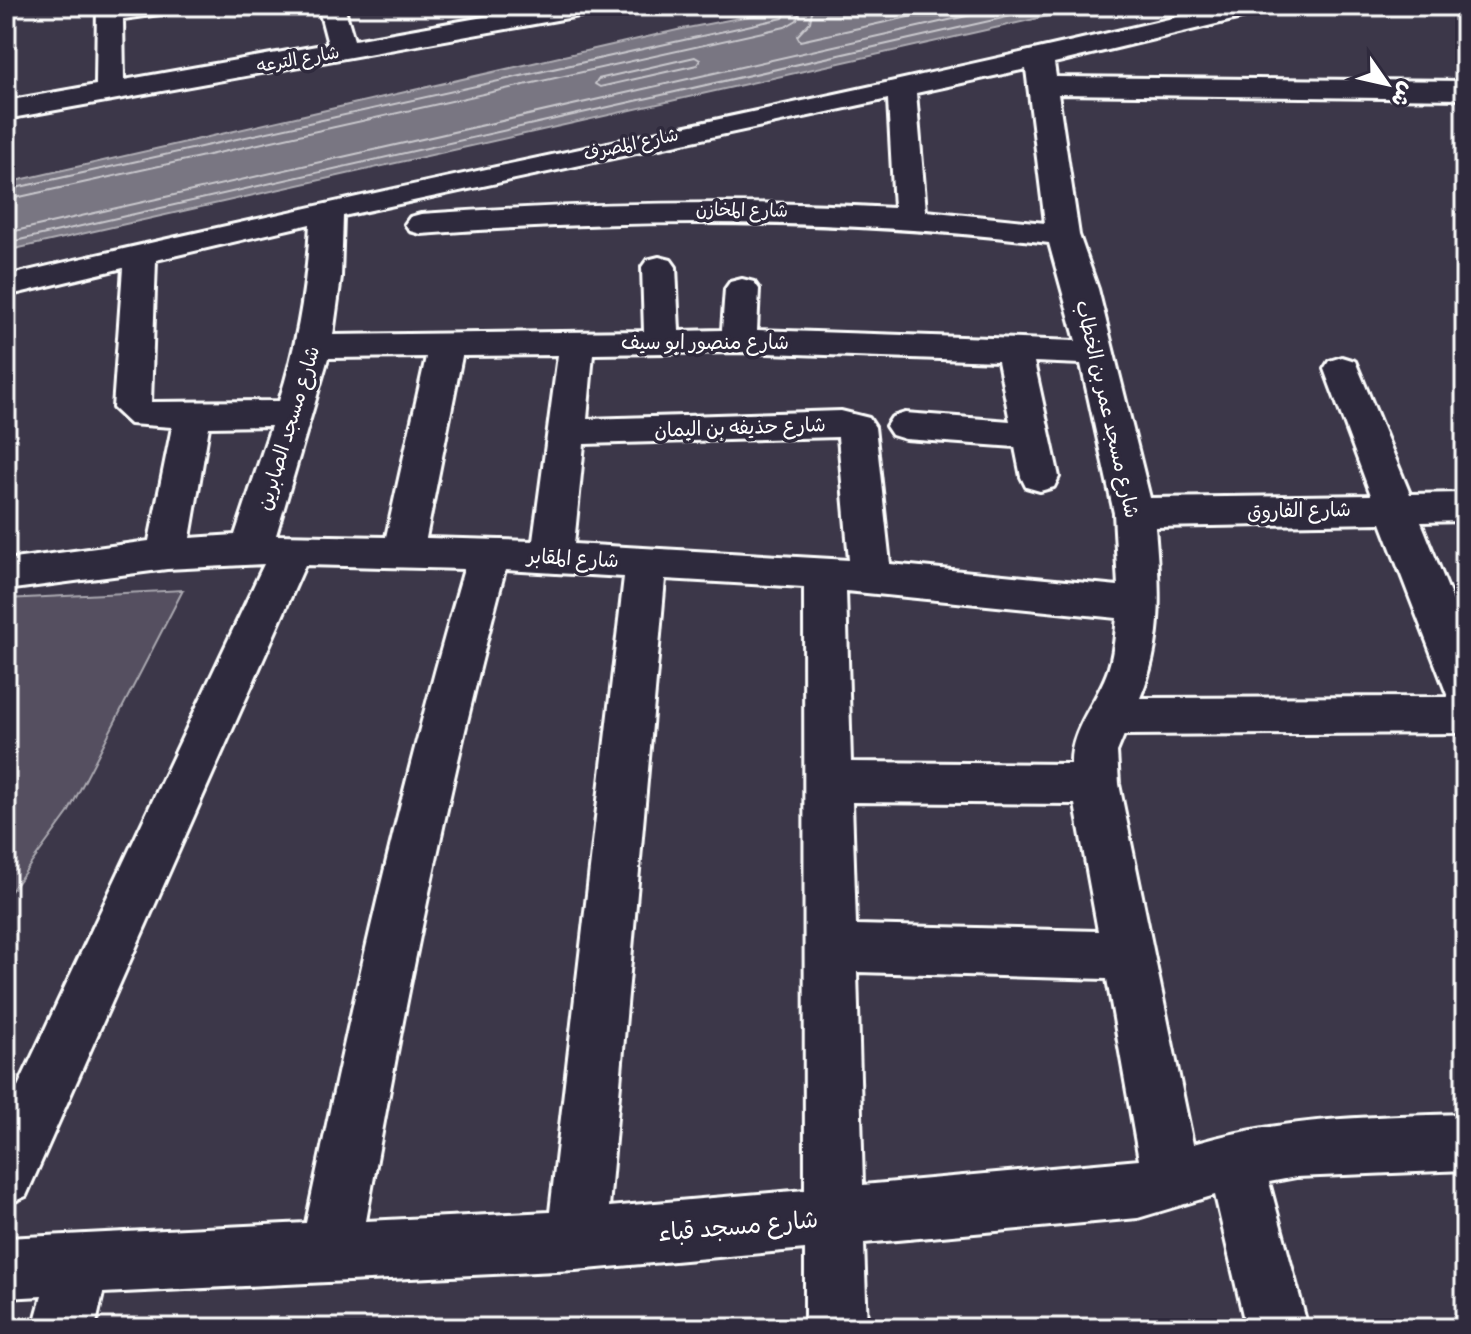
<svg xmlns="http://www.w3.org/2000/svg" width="1471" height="1334" font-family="Pangolin,'Playpen Sans Arabic',sans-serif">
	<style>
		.green { fill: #555060; stroke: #aaa8b0; stroke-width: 2 }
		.water { fill: #797682; stroke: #afadb4; stroke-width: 2 }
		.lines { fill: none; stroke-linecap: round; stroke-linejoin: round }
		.shore { stroke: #c9c8cd; stroke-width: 2 }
		.minor-casing { stroke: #fff; stroke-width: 6 }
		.minor { fill: #2f2a3d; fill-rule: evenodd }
		.labels { text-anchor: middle; stroke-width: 7; stroke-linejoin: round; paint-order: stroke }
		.far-street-label { font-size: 18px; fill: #fff; stroke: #2f2a3d }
		.street-label { font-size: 20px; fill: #fff; stroke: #2f2a3d }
		.near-street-label { font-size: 24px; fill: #fff; stroke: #2f2a3d }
	</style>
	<rect width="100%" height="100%" fill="#3c3749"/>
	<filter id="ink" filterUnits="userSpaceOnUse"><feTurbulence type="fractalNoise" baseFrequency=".0125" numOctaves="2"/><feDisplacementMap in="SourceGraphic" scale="16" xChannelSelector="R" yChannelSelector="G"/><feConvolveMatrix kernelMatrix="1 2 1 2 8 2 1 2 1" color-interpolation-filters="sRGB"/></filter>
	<g filter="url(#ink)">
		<!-- green -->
		<path class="green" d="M183,590L68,813L6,898V599Z"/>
		<!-- water -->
		<path class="water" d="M801,6H1092L6,251V183L682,29Z"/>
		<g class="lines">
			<!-- shore -->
			<path class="shore" d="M813,6L810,22L797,36L800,41L958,6
				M695,57L700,60L697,65L600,87L595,84L598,79Z
				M6,190L783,18L790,6
				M6,200L785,27L797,20L801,6
				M6,233L1011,6
				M6,243L1056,6"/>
			<defs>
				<path id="minor" d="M97,6H179L175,12L123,19L124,80L328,44L318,6H344L354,40L545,6H603L599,12L590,14L6,119V101L96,85Z
					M1224,6H1270L1266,12L1054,63L1056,77L1465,81V99L1058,94L1079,235L1098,289L1150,498L1371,495L1324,369L1329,361L1342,357L1355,361L1410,494L1465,493V521L1421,522L1465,631V733L1124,735L1117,752L1119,784L1193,1144C1284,1117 1371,1117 1465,1114V1170L1296,1177L1269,1182L1308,1328H1246L1215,1195L1138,1218L864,1243L867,1328H805V1249L576,1270L103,1293L95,1328H33L42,1296L6,1298V1238L306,1223C352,1003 401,785 464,569L305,565L26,1196L6,1205V1112L264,564L167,569L6,590V560L149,541L172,427L130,424L113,408L123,268L6,296V276C411,181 820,102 1224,6ZM1026,69L1045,223L926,211L916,93ZM888,99L894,208C736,199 579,203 421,214L410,217L405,224L410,231L421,234C632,218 839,218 1049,243L1076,341L757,330L759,289L754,282L742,279L730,282L725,289L722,330L679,331L676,267L671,260L659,257L647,260L642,267L644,331L333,335L341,277L343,216ZM310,224C307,285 298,342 279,401L151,402L156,260ZM739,352L998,361L1010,421L905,413L892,417L886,426L892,435L905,439L1015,447L1021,477L1026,487L1040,491L1054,487L1059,477L1034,362L1081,364L1114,513L1118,586L890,564L875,427L869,418L841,411L587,419L593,354ZM558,355L533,541L426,538L462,356ZM426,357L386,537L276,535L328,358ZM271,426L235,535L190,538L209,427ZM838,437L849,560L574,544L584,444ZM1381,523L1448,697L1140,698C1164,642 1160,587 1155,527ZM505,570L624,577L550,1212L366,1221C405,1001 448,785 505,570ZM665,579L804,587L805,1190L609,1207ZM846,591L1117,618C1115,634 1114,652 1109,667C1099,700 1070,728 1071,764L851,762ZM852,802L1075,804L1098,931L856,925ZM857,972L1107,979L1139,1160L863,1185Z"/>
			</defs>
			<!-- minor casing -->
			<use href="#minor" class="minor-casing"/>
			<!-- minor -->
			<use href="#minor" class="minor"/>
		</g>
	</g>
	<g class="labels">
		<!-- far-street labels -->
		<g class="far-street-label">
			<text transform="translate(298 59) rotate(-10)" y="6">شارع الترعه</text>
			<text transform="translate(631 144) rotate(-12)" y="6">شارع المصرف</text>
			<text transform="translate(742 210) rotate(1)" y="6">شارع المخازن</text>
		</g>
		<!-- street labels -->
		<g class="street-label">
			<text x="705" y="349">شارع منصور ابو سيف</text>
			<text transform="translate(1108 409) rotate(77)" y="7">شارع مسجد عمر بن الخطاب</text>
			<text transform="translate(740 427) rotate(-2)" y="7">شارع حذيفه بن اليمان</text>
			<text transform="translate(288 428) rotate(-73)" y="7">شارع مسجد الصابرين</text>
			<text transform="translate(1299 510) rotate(-1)" y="7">شارع الفاروق</text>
			<text transform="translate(573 558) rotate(3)" y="7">شارع المقابر</text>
		</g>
		<!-- near-street labels -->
		<g class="near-street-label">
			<text transform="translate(738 1226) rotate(-5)" y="8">شارع مسجد قباء</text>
		</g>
	</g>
	<!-- margin -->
	<rect width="1471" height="1334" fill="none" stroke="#2f2a3d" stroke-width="32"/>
	<rect x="16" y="16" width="1439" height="1302" fill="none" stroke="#fff" stroke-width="3" filter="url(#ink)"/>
	<!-- north arrow -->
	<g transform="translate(1387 84) rotate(124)" stroke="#2f2a3d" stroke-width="6" paint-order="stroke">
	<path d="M0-6L14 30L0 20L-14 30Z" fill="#ffffff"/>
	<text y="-12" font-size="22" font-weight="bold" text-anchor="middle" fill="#ffffff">ش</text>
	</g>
</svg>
